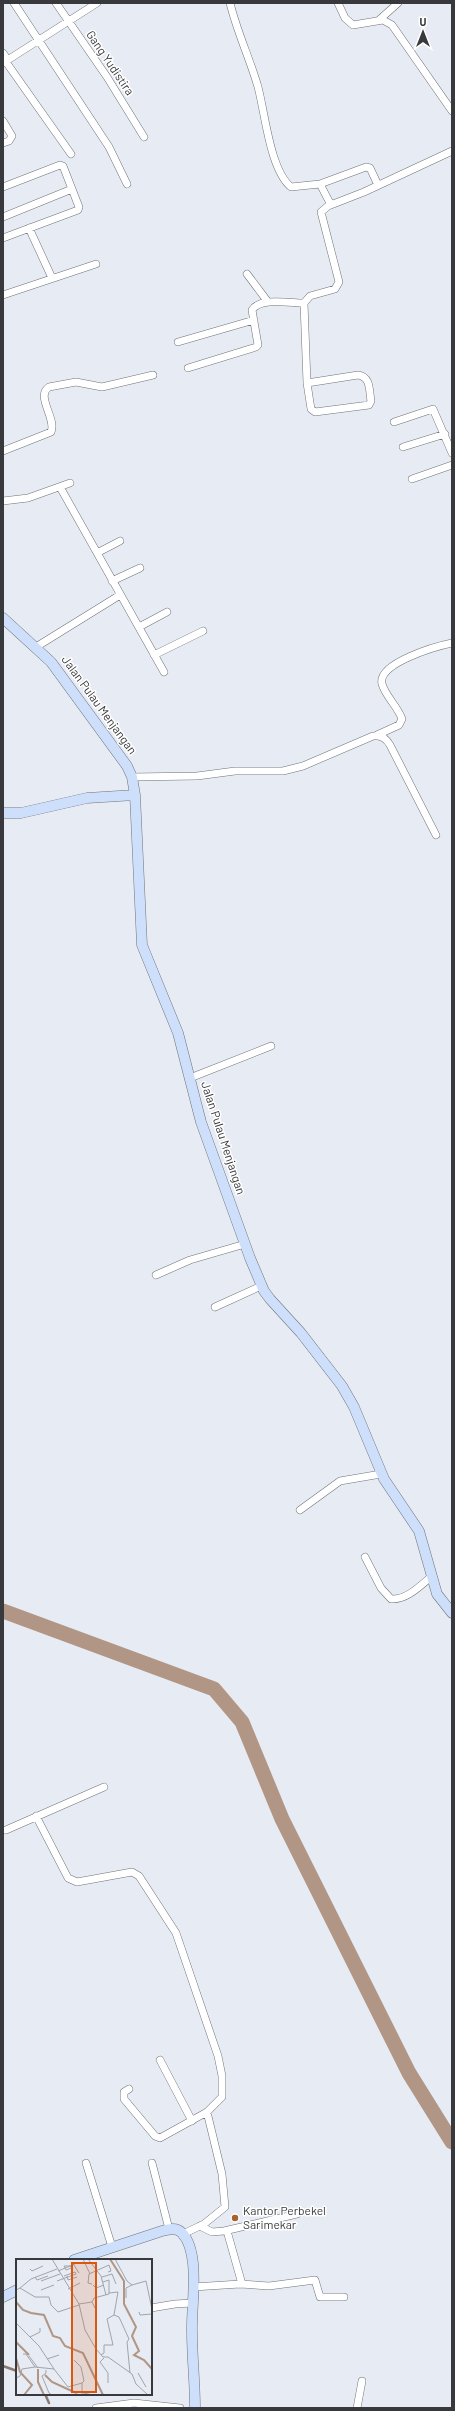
<svg xmlns="http://www.w3.org/2000/svg" width="455" height="2411" font-family="Barlow,sans-serif">
	<style>
		.lines { fill: none; stroke-linecap: round; stroke-linejoin: round }
		.stream { stroke: #8d7a6f; stroke-width: 2.5 }
		.river { stroke: #b19685; stroke-width: 15 }
		.street-casing { stroke: #6f7379; stroke-width: 8 }
		.secondary-casing { stroke: #6f7379; stroke-width: 11 }
		.street { stroke: #fff; stroke-width: 7 }
		.secondary { stroke: #cedffb; stroke-width: 10 }
		.poi-dot { fill: #a66332; stroke: #fff; stroke-width: 1.5 }
		.labels { text-anchor: middle; stroke-width: 3; stroke-linejoin: round; paint-order: stroke }
		.street-label { font-size: 12px; fill: #38393c; stroke: #fff }
		.poi-label { font-size: 12px; fill: #38393c; stroke: #fff; text-anchor: start }
		.inset-river { fill: none; stroke: #b19685; stroke-width: 2 }
		.inset-road { fill: none; stroke: #a1a4aa; stroke-width: 1 }
		.view { fill: #df570e; fill-opacity: 0.15; stroke: #df570e; stroke-width: 2 }
		.inset-edge { fill: none; stroke: #38393c; stroke-width: 2 }
	</style>
	<rect width="100%" height="100%" fill="#e7ebf3"/>
	<g class="lines">
		<!-- stream -->
		<path class="stream" d="M3,2366L17,2371
			M45,2394L49,2403"/>
		<!-- river -->
		<path class="river" d="M3,1611L214,1689L242,1722L282,1819L409,2073L452,2142"/>
		<defs>
			<path id="street" d="M14,3L109,147L127,184
				M56,3L107,77L144,137
				M230,3C237,32 250,59 258,87C265,113 270,170 291,187L320,184L331,205
				M338,3L345,18L353,25L383,20L392,25L452,111
				M379,20L398,3
				M3,53L8,60
				M6,62L71,154
				M3,63L97,3
				M3,121L12,136L9,141L3,143
				M320,184L366,167L370,168L378,185
				M3,187L60,165L63,166L79,207L78,210L3,238
				M3,217L72,189
				M29,228L52,278
				M247,274L268,302
				M3,295L96,264
				M178,342L254,320
				M188,368L256,347L258,345L252,310C260,297 290,303 304,303
				M307,383L311,409L315,412L369,405L371,401C369,390 371,377 358,375L307,383L304,303L310,296L335,289L339,282L321,212L328,206L364,192L452,151
				M394,422L433,409L452,453
				M403,447L445,434
				M3,451L51,432C57,419 35,396 49,387L76,382L102,387L153,375
				M412,479L452,465
				M60,487L164,672
				M3,501L28,498L70,483
				M97,553L120,541
				M112,581L140,568
				M139,627L167,612
				M36,647L120,595
				M154,655L203,631
				M377,735L399,725L402,719C398,707 386,697 382,684C377,663 437,646 452,643
				M132,777L197,776L235,771H283L303,766L373,736C381,735 386,738 390,745L436,835
				M190,1078L271,1046
				M156,1275L190,1260L245,1244
				M215,1307L261,1286
				M300,1510L340,1481L381,1474
				M365,1557L381,1588L391,1599C407,1600 420,1586 432,1576
				M36,1816L68,1878L77,1882L132,1872L139,1876L176,1933L218,2056L222,2076V2097L207,2112L160,2138L155,2136L124,2099V2092L129,2089
				M6,1830L104,1787
				M160,2060L192,2121
				M86,2163L112,2247
				M152,2163L169,2229
				M200,2226L212,2232L224,2231L297,2214
				M227,2231L242,2284
				M183,2234L204,2224L225,2207L222,2174L207,2112
				M193,2287L240,2284L269,2286L315,2280L320,2297H344
				M151,2308L175,2304L192,2303
				M96,2408L134,2403L180,2408
				M357,2408L362,2381"/>
			<path id="secondary" d="M3,618L51,662L127,766L132,777L135,795L142,945L178,1033L201,1122L250,1258L264,1291L270,1299L301,1333L342,1386L354,1407L384,1479L419,1531L437,1594L452,1613
				M3,813H21L87,798L135,795
				M74,2260L162,2231C169,2229 177,2227 182,2233C201,2253 191,2305 192,2332C192,2357 195,2382 195,2408
				M3,2297L17,2290"/>
		</defs>
		<!-- street casing -->
		<use href="#street" class="street-casing"/>
		<!-- secondary casing -->
		<use href="#secondary" class="secondary-casing"/>
		<!-- street -->
		<use href="#street" class="street"/>
		<!-- secondary -->
		<use href="#secondary" class="secondary"/>
	</g>
	<!-- markers -->
	<circle class="poi-dot" cx="235" cy="2218" r="4"/>
	<g class="labels">
		<!-- street labels -->
		<g class="street-label">
			<text transform="translate(110 63) rotate(56)" y="4">Gang Yudistira</text>
			<text transform="translate(99 705) rotate(54)" y="4">Jalan Pulau Menjangan</text>
			<text transform="translate(223 1138) rotate(72)" y="4">Jalan Pulau Menjangan</text>
		</g>
		<!-- poi labels -->
		<g class="poi-label">
			<text x="243" y="2215">Kantor Perbekel<tspan x="243" dy="14">Sarimekar</tspan></text>
		</g>
	</g>
	<!-- overview -->
	<g transform="translate(16 2259)">
		<rect width="136" height="136" fill="#e7ebf3"/>
		<path class="inset-river" d="M94,0L108,22V45L120,68L116,77L123,92L118,96L128,101L136,110M0,43L7,51L15,54L28,56L37,77L44,79L49,87L67,94L87,136M0,83L13,96M0,99L4,113L16,126L8,136M22,110V123L28,136M29,116L36,123L58,133"/>
		<path class="inset-road" d="M36,0L63,45L69,71L80,90L87,98H92L116,115L120,125L132,136M67,0L74,15M72,0L85,17L90,36M99,0L111,22L116,26L130,22L136,50M56,3L63,14M14,10L16,12L27,7M42,12L61,4M55,12L56,11V9L54,7H48L50,11L55,9M51,17L52,21L61,18M19,18L21,21L32,17M86,18L96,15L100,25M25,22L44,15M41,22L60,15L59,13L48,17M76,25L72,24L73,15L93,6L95,12L92,13M77,26L80,29L88,26M4,29L15,20L41,10M52,30L64,24M0,31L4,29L19,38H33L35,46L42,53L63,46M25,31L38,26M93,34L102,33L98,56L103,58L113,80L111,83L114,114M110,39V29L116,26M76,43L78,39L93,35V21L87,23M63,45L76,43L79,49M123,53L124,56L136,55M0,64L23,87L38,110M14,78L24,73V69M7,95H10L19,108M85,96L88,94V86H97L91,60L98,56M13,97L22,109M88,99L84,103L92,114V124M31,100L43,96M58,101L65,108L68,122L66,124M30,111V114L26,117L33,134L36,136M122,114L130,128M0,119L4,117L6,110L19,108L38,110L52,128L66,124V136M57,136L63,133L77,136"/>
		<path class="view" d="M56,4H80V133H56Z"/>
		<rect width="136" height="136" class="inset-edge"/>
	</g>
	<!-- border -->
	<rect width="455" height="2411" fill="none" stroke="#38393c" stroke-width="8"/>
	<!-- north arrow -->
	<g transform="translate(423 32)" stroke="#ffffff" stroke-width="3" paint-order="stroke">
	<path d="M0-3L7 15L0 10L-7 15Z" fill="#38393c"/>
	<text y="-6" font-size="11" font-weight="bold" text-anchor="middle" fill="#38393c">U</text>
	</g>
</svg>
